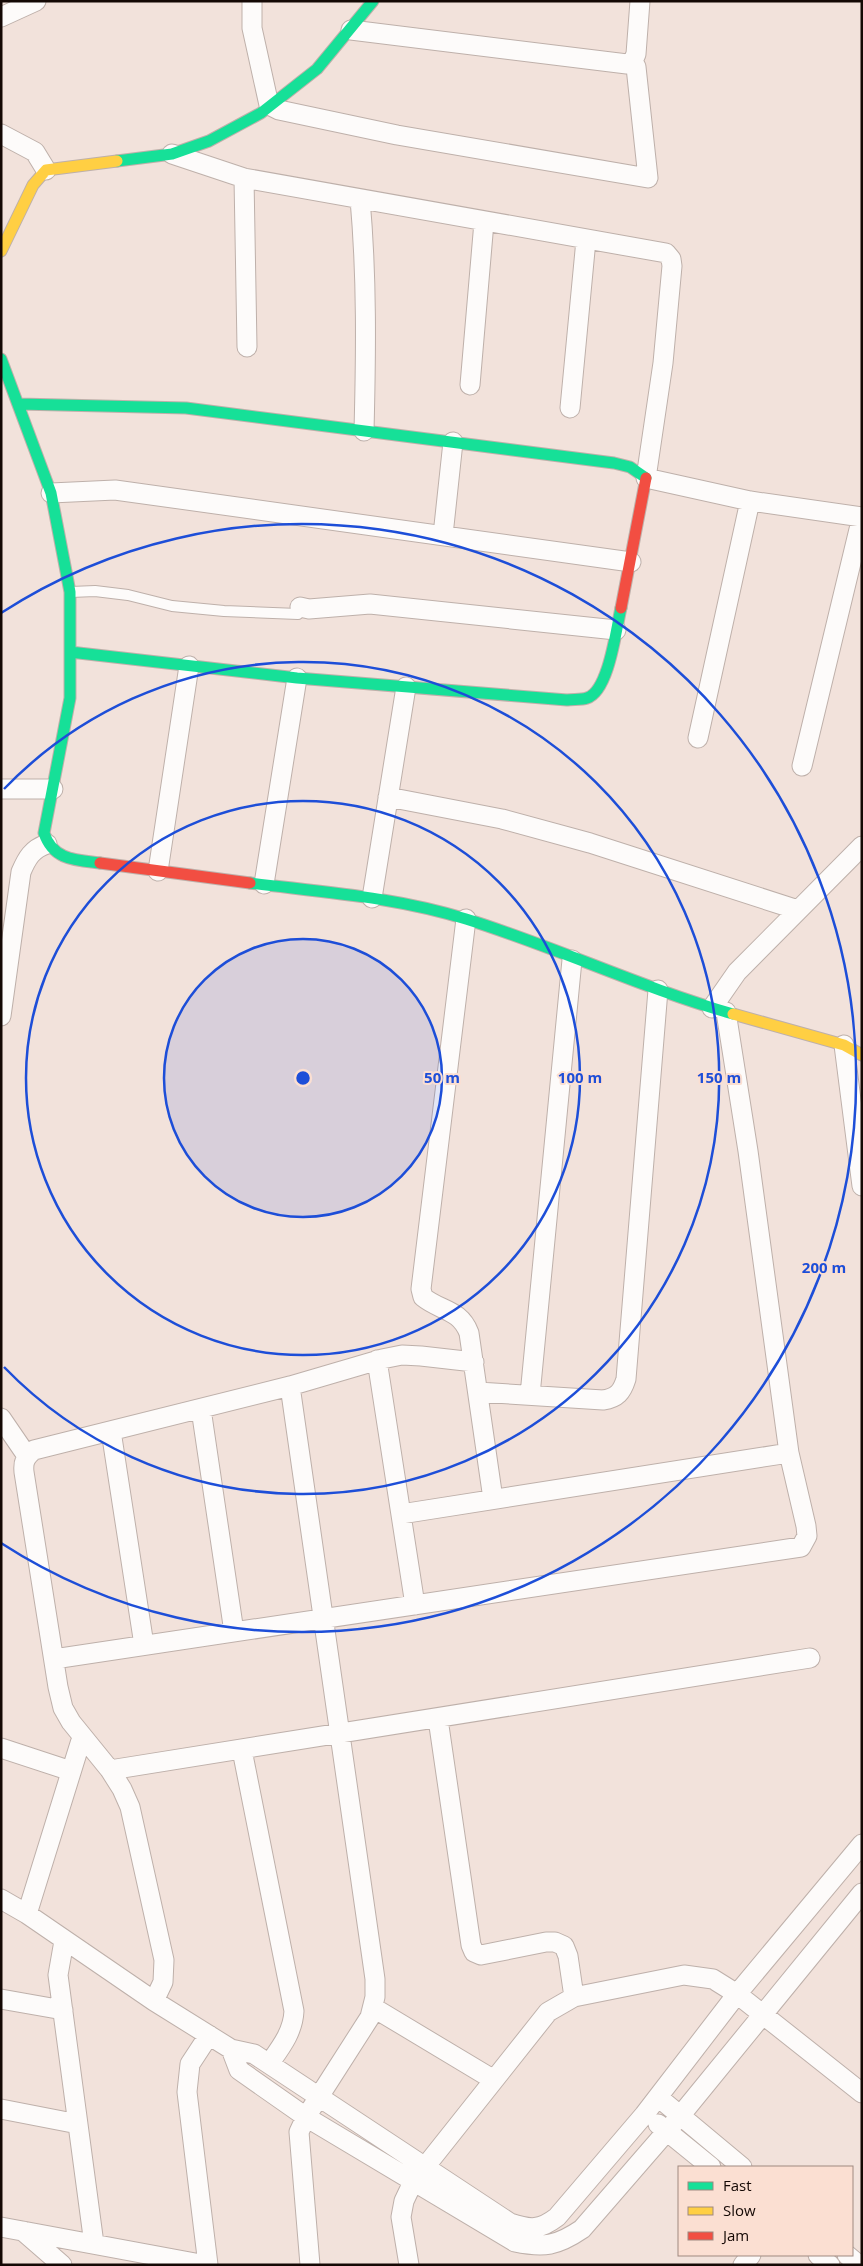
<svg xmlns="http://www.w3.org/2000/svg" width="863" height="2266" font-family="'Open Sans',sans-serif">
	<style>
		.lines { fill: none; stroke-linecap: round; stroke-linejoin: round }
		.lane-casing { stroke: #beb0aa; stroke-width: 12 }
		.street-casing { stroke: #beb0aa; stroke-width: 21 }
		.fast-casing { stroke: #beb0aa; stroke-width: 13 }
		.slow-casing { stroke: #beb0aa; stroke-width: 13 }
		.jam-casing { stroke: #beb0aa; stroke-width: 13 }
		.lane { stroke: #fdfbfa; stroke-width: 10 }
		.street { stroke: #fdfbfa; stroke-width: 19 }
		.fast { stroke: #16e098; stroke-width: 11 }
		.slow { stroke: #ffcf43; stroke-width: 11 }
		.jam { stroke: #f24e42; stroke-width: 11 }
		.ring { fill: none; stroke: #1d4ed8; stroke-width: 2.5 }
		.centre { fill: #1d4ed8; stroke: #fbdfd2; stroke-width: 2.5 }
		.ring-label { font-size: 15px; text-anchor: middle; font-weight: bold; fill: #1d4ed8; stroke: #fbdfd2; stroke-width: 4; stroke-linejoin: round; paint-order: stroke }
	</style>
	<rect width="100%" height="100%" fill="#f2e2db"/>
	<g class="lines">
		<defs>
			<path id="lane" d="M71,592L95,591L128,595L172,606L224,611L298,614"/>
			<path id="street" d="M252,1V28L269,105L279,110L397,135L648,178L636,67L633,61
				M1,17L36,1
				M351,30L627,64L633,61L636,54L640,1
				M1,134L35,152L46,170
				M172,154L244,178L666,253L671,259L672,266L663,363L646,478L750,501L862,517
				M244,178L247,347
				M360,199C367,277 366,353 364,431
				M470,385L484,222
				M570,408L586,240
				M51,493L115,490L631,562
				M443,535L453,442
				M300,607L309,609L370,604L616,630
				M698,738L750,501
				M802,766L862,517
				M1,789H53
				M388,797L502,819L590,843L798,910
				M158,871L189,666
				M264,884L297,678
				M372,898L406,687
				M466,919L421,1289L423,1297C440,1311 460,1309 469,1333L493,1499
				M712,1008L737,972L862,846
				M1,1016L21,872C27,858 32,849 47,844
				M844,1045L862,1186
				M377,1360L415,1605
				M290,1386L375,1979V1997L370,2017L306,2117L299,2132L310,2265
				M478,1392L603,1400C617,1398 622,1392 626,1379L658,990
				M530,1395L572,960
				M201,1409L234,1632
				M1,1418L27,1456
				M111,1431L144,1645
				M401,1514L789,1453
				M54,1659L801,1547L807,1536L806,1526L789,1453L748,1151L726,1012
				M438,1719L471,1945L474,1952L481,1955L546,1942H555L564,1946L568,1956L574,1997
				M1,1748L71,1771
				M242,1750L294,2011C293,2032 281,2047 269,2064
				M110,1770L810,1658
				M1,1899L27,1914L154,2001L231,2049L254,2054L510,2223C531,2230 540,2230 557,2217L644,2115L737,1994L862,1844
				M27,1914L82,1737
				M64,1941L58,1975L94,2244
				M1,1999L63,2010
				M154,2001L163,1982L164,1960L130,1807L122,1789L110,1770L71,1722L63,1708L58,1687L24,1472C23,1462 25,1457 34,1450L290,1386L382,1359L402,1355L421,1356L474,1362
				M374,2008L494,2080
				M231,2049L239,2070L306,2117L515,2242C544,2248 557,2246 582,2229L680,2116L862,1893
				M658,2097L742,2167
				M1,2109L78,2124
				M658,2124L711,2167
				M1,2227L206,2265
				M23,2231L62,2265
				M818,2255L830,2265
				M847,2255L859,2265
				M208,2265L187,2092L190,2064L209,2035
				M409,2265L401,2217L404,2201L413,2182L548,2012L574,1997L684,1975L713,1979L737,1994L862,2093
				M743,2265L751,2255"/>
			<path id="fast" d="M117,161L172,154L209,141L261,113L317,69L373,1
				M1,359L51,493L70,592V698L44,833C53,860 75,860 100,863
				M19,404L186,408L614,463L630,467L646,478
				M70,652L297,678L567,700C573,699 581,700 587,698C609,691 616,629 621,608
				M250,883C322,892 396,897 466,919C556,947 642,988 733,1014"/>
			<path id="slow" d="M1,251L33,185L46,170L117,161
				M733,1014L844,1045L862,1055"/>
			<path id="jam" d="M621,608L646,478
				M100,863L250,883"/>
		</defs>
		<!-- lane casing -->
		<use href="#lane" class="lane-casing"/>
		<!-- street casing -->
		<use href="#street" class="street-casing"/>
		<!-- fast casing -->
		<use href="#fast" class="fast-casing"/>
		<!-- slow casing -->
		<use href="#slow" class="slow-casing"/>
		<!-- jam casing -->
		<use href="#jam" class="jam-casing"/>
		<!-- lane -->
		<use href="#lane" class="lane"/>
		<!-- street -->
		<use href="#street" class="street"/>
		<!-- fast -->
		<use href="#fast" class="fast"/>
		<!-- slow -->
		<use href="#slow" class="slow"/>
		<!-- jam -->
		<use href="#jam" class="jam"/>
	</g>
	<!-- distance rings -->
	<circle cx="303" cy="1078" r="139" fill="#1d4ed8" fill-opacity=".12"/>
	<g class="ring">
		<circle cx="303" cy="1078" r="139"/>
		<circle cx="303" cy="1078" r="277"/>
		<path d="M4 789A416 416 0 1 1 4 1367"/>
		<path d="M1 613A554 554 0 1 1 1 1543"/>
	</g>
	<circle cx="303" cy="1078" r="8" class="centre"/>
	<g class="ring-label">
		<text x="442" y="1083">50 m</text>
		<text x="580" y="1083">100 m</text>
		<text x="719" y="1083">150 m</text>
		<text x="824" y="1273">200 m</text>
	</g>
	<!-- border -->
	<rect width="863" height="2266" fill="none" stroke="#140804" stroke-width="5"/>
	<!-- legend -->
	<rect x="678" y="2166" width="175" height="90" fill="#fbdfd2" stroke="#9f8980"/>
	<rect x="688" y="2182" width="25" height="8" fill="#16e098" stroke="#9f8980"/>
	<text x="723" y="2191" font-size="15" fill="#140804">Fast</text>
	<rect x="688" y="2207" width="25" height="8" fill="#ffcf43" stroke="#9f8980"/>
	<text x="723" y="2216" font-size="15" fill="#140804">Slow</text>
	<rect x="688" y="2232" width="25" height="8" fill="#f24e42" stroke="#9f8980"/>
	<text x="723" y="2241" font-size="15" fill="#140804">Jam</text>
</svg>
